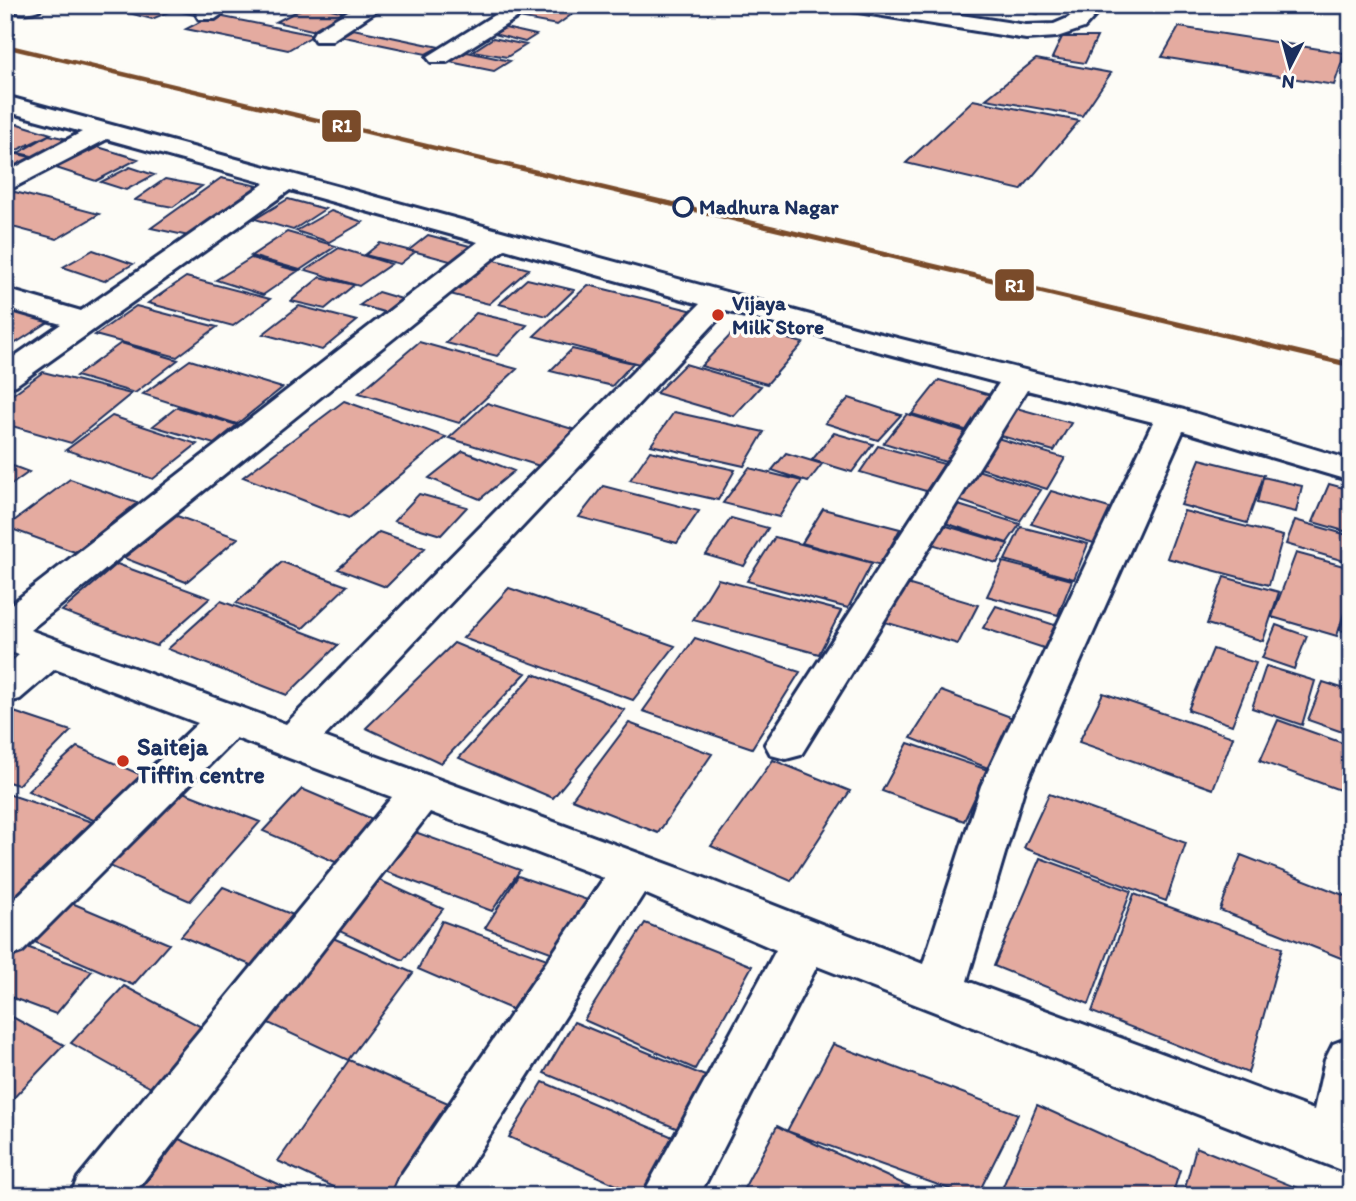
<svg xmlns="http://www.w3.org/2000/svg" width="1356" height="1201" font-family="Itim,sans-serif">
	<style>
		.building { fill: #e4aba0; stroke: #1b2f5e; stroke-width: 2 }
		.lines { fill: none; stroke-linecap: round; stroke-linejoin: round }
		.minor-casing { stroke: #1b2f5e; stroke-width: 6 }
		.minor { fill: #fdfcf7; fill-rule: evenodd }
		.rail-1-far1-casing { stroke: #fdfcf7; stroke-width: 8 }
		.rail-1-casing { stroke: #fdfcf7; stroke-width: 10 }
		.rail-1-far1 { stroke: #7a4b2a; stroke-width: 4.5 }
		.rail-1 { stroke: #7a4b2a; stroke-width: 5 }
		.stop-dot { fill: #fdfcf7; stroke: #1b2f5e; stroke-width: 3.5 }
		.poi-dot { fill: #c8321e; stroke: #fdfcf7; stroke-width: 2.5 }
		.labels { text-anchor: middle; stroke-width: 7; stroke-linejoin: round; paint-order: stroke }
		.far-stop-label { font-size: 21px; font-weight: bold; fill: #1b2f5e; stroke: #fdfcf7; text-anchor: start }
		.far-poi-label { font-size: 21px; font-weight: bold; fill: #1b2f5e; stroke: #fdfcf7; text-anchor: start }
		.poi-label { font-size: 24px; font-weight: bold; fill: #1b2f5e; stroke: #fdfcf7; text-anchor: start }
		.line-badge { stroke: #fdfcf7; stroke-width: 2.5 }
		.badge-label { font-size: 19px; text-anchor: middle; font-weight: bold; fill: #fff }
	</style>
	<rect width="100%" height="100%" fill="#fdfcf7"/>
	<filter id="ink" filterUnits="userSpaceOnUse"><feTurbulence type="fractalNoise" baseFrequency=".0143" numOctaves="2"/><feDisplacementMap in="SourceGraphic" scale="14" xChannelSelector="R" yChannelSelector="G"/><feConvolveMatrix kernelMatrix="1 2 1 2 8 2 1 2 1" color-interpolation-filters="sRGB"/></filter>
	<g filter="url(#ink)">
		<!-- building -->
		<path class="building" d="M107,5H134L121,11L102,8Z
			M140,5H214L195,15L173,10L152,19L125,12Z
			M244,5H296L282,13Z
			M309,5H312L349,13L316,31L276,22Z
			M473,5H509L499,11Z
			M530,5H585L557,25L513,17Z
			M985,5H1046L1038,14Z
			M1316,5H1337V13L1316,11Z
			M213,15L314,35L288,50L186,29Z
			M1179,27L1345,53L1334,85L1162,57Z
			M505,28L536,35L525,42L494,34Z
			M353,29L439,47L426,54L340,36Z
			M1062,37H1097L1085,63L1052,58Z
			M493,38L526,45L507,57L473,51Z
			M467,52L510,61L494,71L450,62Z
			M1036,59L1111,73L1082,116L986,99Z
			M973,100L1079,121L1021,190L906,163Z
			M18,124L51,134L15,151L5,148V130Z
			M49,135L77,141L46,159L18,153Z
			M98,147L138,159L96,181L56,168Z
			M8,152L40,159L5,180V154Z
			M130,167L154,175L126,190L101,182Z
			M221,178L267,188L198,238L151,228Z
			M165,179L202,186L173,207L135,200Z
			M15,192L99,214L57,239L5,225V197Z
			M288,199L325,209L293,230L255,219Z
			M331,211L363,222L329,242L296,231Z
			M287,232L336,246L300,270L251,256Z
			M428,235L481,249L461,264L409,250Z
			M380,243L415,252L400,264L365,255Z
			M339,248L391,264L359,286L306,270Z
			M93,250L133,264L104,281L63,267Z
			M483,257L529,269L489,304L442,292Z
			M251,258L298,271L263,295L216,280Z
			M186,277L270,299L233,326L148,303Z
			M320,277L354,285L325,309L291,301Z
			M527,279L574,290L547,316L499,304Z
			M588,285L694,311L643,365L534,336Z
			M378,292L405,300L387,313L360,305Z
			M5,304L58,316L11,346L5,344Z
			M136,306L217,327L177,357L95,335Z
			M299,306L357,321L322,350L263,334Z
			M476,313L527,325L497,356L446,343Z
			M739,326L803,343L767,384L701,366Z
			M419,342L517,369L459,423L359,393Z
			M121,343L178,360L135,393L76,376Z
			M572,349L633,363L612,386L550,371Z
			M190,360L282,388L237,424L143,394Z
			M685,364L761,386L734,416L656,393Z
			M43,372L131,394L71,443L5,424V400Z
			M939,380L1001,398L975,433L912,414Z
			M849,398L901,415L878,440L825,423Z
			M344,401L446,437L349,518L243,477Z
			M487,403L579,431L543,467L449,438Z
			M1009,406L1071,423L1054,451L991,433Z
			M177,407L237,425L214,444L153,426Z
			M674,412L764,432L744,466L651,445Z
			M907,414L970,433L949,463L884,443Z
			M112,416L197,444L153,479L66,450Z
			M834,433L873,444L852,472L812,460Z
			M997,438L1065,458L1047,489L977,467Z
			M878,446L944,464L926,491L860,472Z
			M463,451L514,471L480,499L429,478Z
			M650,451L735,470L718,500L630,480Z
			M786,453L822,464L808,482L772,470Z
			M1200,459L1264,475L1247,523L1181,505Z
			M5,463L29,472L5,489Z
			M749,468L802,481L779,517L723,503Z
			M977,470L1041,490L1020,521L955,499Z
			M1263,477L1302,486L1296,512L1257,503Z
			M70,479L137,503L75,552L6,527Z
			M1329,484L1351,490V533L1313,522Z
			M603,486L699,511L677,543L579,517Z
			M1051,491L1123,512L1104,546L1031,524Z
			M419,494L467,507L441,535L394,521Z
			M955,504L1020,524L1007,543L942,522Z
			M823,509L900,529L881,565L802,543Z
			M1184,511L1283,536L1269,585L1167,558Z
			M177,516L238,538L186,582L124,558Z
			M731,518L768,528L744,566L706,555Z
			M1295,520L1351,536V563L1286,544Z
			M940,524L1008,544L997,563L928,543Z
			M1021,527L1088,544L1074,579L1005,560Z
			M379,532L425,548L386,587L338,569Z
			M775,537L872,563L848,608L747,581Z
			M1296,553L1351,568V590L1337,636L1272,617Z
			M282,562L347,586L303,628L236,603Z
			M1003,562L1072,580L1058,615L987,596Z
			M117,564L210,598L156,646L62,611Z
			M1224,577L1279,592L1263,641L1207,624Z
			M718,579L841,611L819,654L693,620Z
			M900,582L978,605L958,644L878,620Z
			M509,588L675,646L633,700L463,638Z
			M221,601L338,645L287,695L168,649Z
			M1349,601H1351V633L1340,630Z
			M996,606L1064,628L1053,651L983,628Z
			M1276,625L1307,636L1294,669L1262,658Z
			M695,638L800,672L752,748L643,711Z
			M454,643L526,673L441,763L366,728Z
			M1213,649L1256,663L1232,725L1188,710Z
			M1266,666L1315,681L1302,725L1252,708Z
			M534,674L625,710L553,798L459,758Z
			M1323,682L1351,691V735L1308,720Z
			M941,691L1016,719L988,768L911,738Z
			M1103,693L1233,737L1213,789L1079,742Z
			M5,709L71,731L18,785L5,781Z
			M1278,720L1351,746V794L1260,761Z
			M629,723L712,754L658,833L572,799Z
			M908,743L988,770L964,821L882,791Z
			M77,747L153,780L107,826L28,791Z
			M773,760L850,791L791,881L711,846Z
			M170,787L260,822L190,901L98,861Z
			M302,789L377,821L340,864L263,831Z
			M5,793L95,823L5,923Z
			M1049,794L1186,843L1166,901L1024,848Z
			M404,828L520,870L492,911L374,867Z
			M1241,855L1351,898V962L1220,910Z
			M1040,858L1131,891L1089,1004L994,966Z
			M518,876L599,904L567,958L485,928Z
			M379,880L443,909L403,960L337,930Z
			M223,887L306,920L265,971L181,936Z
			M1134,894L1282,948L1248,1073L1092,1012Z
			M60,898L169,944L133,985L23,937Z
			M442,921L561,964L530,1017L418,969Z
			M645,923L752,966L695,1069L584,1020Z
			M333,938L413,973L348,1060L266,1022Z
			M24,946L92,971L56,1014L5,995V968Z
			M124,986L211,1032L162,1094L71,1043Z
			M5,1013L64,1045L5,1107Z
			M574,1022L710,1078L683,1131L544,1073Z
			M833,1044L1018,1114L977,1196H969L787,1131Z
			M349,1060L455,1106L399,1196H353L278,1161Z
			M543,1082L680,1140L650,1196H641L509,1137Z
			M1037,1105L1180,1170L1172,1196H999Z
			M777,1126L787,1131L930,1196H740Z
			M179,1139L284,1187L278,1196H136Z
			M1196,1147L1317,1196H1183Z"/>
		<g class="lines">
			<defs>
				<path id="minor" d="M5,5H46C37,15 17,13 5,10Z
					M207,5H235L215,19H199L196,14Z
					M358,5H385L331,41H315L312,36L315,31Z
					M510,5H537L447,62H431L427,57Z
					M841,5H896L1026,25L1054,24L1068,18L1081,5H1105L1084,28L1057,37L1026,39L852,11Z
					M5,96L873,332L1184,410L1351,460V481L1183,431L1025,786L967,981L1314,1110L1325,1060L1333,1044L1351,1037V1174L817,966L699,1196H642L776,950L644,893L451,1196H391L399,1178L604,878L430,812L132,1196H70L78,1178L392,797L236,738L22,952L5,958V908L198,723L55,669L20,699L5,703V667L19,655L5,650V609L478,242L290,190L16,385L5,388V363L61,324L5,308V289L81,311L265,183L107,139L5,192V173L82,132L5,111ZM505,249L700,304L286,724L30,630ZM726,311L999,383L765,744L771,755L786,759L801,755L1027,390L1153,422L981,786L923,964L684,870L324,737Z"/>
			</defs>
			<!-- minor casing -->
			<use href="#minor" class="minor-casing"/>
			<!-- minor -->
			<use href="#minor" class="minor"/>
			<defs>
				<path id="rail-1-far1" d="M5,46L671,204"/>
				<path id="rail-1" d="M663,202L1351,365"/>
			</defs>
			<!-- rail-1-far1 casing -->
			<use href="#rail-1-far1" class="rail-1-far1-casing"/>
			<!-- rail-1 casing -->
			<use href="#rail-1" class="rail-1-casing"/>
			<!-- rail-1-far1 -->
			<use href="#rail-1-far1" class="rail-1-far1"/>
			<!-- rail-1 -->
			<use href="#rail-1" class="rail-1"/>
		</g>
	</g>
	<!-- markers -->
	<circle class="stop-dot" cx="683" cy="207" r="9"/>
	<g class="poi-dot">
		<circle cx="718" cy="315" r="7"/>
		<circle cx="123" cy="761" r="7"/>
	</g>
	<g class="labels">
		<!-- far-stop labels -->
		<g class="far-stop-label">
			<text x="699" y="214">Madhura Nagar</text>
		</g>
		<!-- far-poi labels -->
		<g class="far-poi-label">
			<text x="732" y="310">Vijaya<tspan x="732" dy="24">Milk Store</tspan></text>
		</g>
		<!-- poi labels -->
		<g class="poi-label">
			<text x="137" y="755">Saiteja<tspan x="137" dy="28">Tiffin centre</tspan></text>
		</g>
	</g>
	<g class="line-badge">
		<rect x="321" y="109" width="41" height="34" rx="7" fill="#7a4b2a"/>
		<rect x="994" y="268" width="41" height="34" rx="7" fill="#7a4b2a"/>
	</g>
	<g class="badge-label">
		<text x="342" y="132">R1</text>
		<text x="1015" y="292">R1</text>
	</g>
	<!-- margin -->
	<rect width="1356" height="1201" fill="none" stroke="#fdfcf7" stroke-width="28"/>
	<rect x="14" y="14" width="1328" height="1173" fill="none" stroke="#1b2f5e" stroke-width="2.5" filter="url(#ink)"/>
	<!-- north arrow -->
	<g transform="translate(1290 66) rotate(186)" stroke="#fdfcf7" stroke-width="5" paint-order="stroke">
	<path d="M0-5L12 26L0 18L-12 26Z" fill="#1b2f5e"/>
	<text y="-10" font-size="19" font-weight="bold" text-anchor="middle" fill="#1b2f5e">N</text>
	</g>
</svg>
